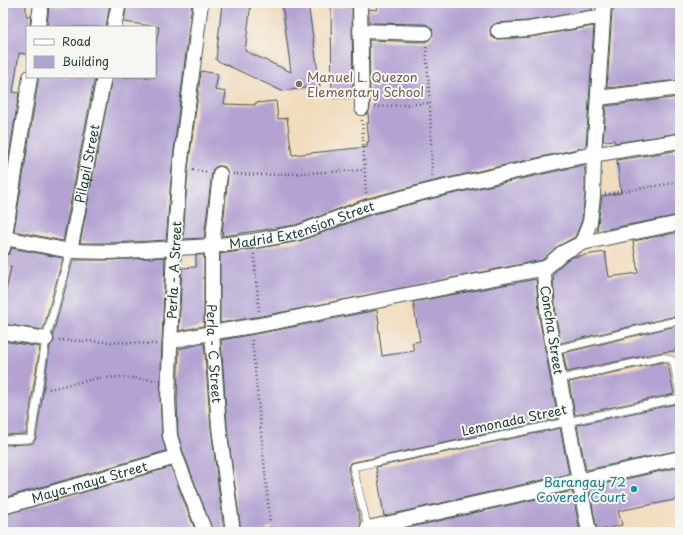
<svg xmlns="http://www.w3.org/2000/svg" width="683" height="535" font-family="'Playpen Sans',sans-serif">
	<style>
		.building { fill: #b4a3d2 }
		.lines { fill: none; stroke-linecap: round; stroke-linejoin: round }
		.lane-casing { stroke: #3f5549; stroke-width: 8 }
		.street-casing { stroke: #3f5549; stroke-width: 16 }
		.path { stroke: #3f5549; stroke-width: 2.5; stroke-dasharray: 1 3; stroke-linecap: butt }
		.lane { stroke: #fff; stroke-width: 7 }
		.street { stroke: #fff; stroke-width: 14 }
		.education-dot { fill: #8d6e63; stroke: #f6f6f2; stroke-width: 1.5 }
		.culture-dot { fill: #0f9aa8; stroke: #f6f6f2; stroke-width: 1.5 }
		.labels { text-anchor: middle; stroke-width: 4; stroke-linejoin: round; paint-order: stroke }
		.education-label { font-size: 13px; fill: #785e54; stroke: #f6f6f2; text-anchor: start }
		.street-label { font-size: 13px; fill: #1f3d34; stroke: #f6f6f2 }
		.culture-label { font-size: 13px; fill: #0d838f; stroke: #f6f6f2; text-anchor: end }
	</style>
	<rect width="100%" height="100%" fill="#f6f6f2"/>
	<filter id="ink" filterUnits="userSpaceOnUse"><feTurbulence type="fractalNoise" baseFrequency=".025" numOctaves="2"/><feDisplacementMap in="SourceGraphic" scale="8" xChannelSelector="R" yChannelSelector="G"/><feConvolveMatrix kernelMatrix="1 2 1 2 8 2 1 2 1" color-interpolation-filters="sRGB"/></filter>
	<filter id="wash" filterUnits="userSpaceOnUse"><feTurbulence type="fractalNoise" baseFrequency=".012" numOctaves="4" result="noise"/><feDisplacementMap in="SourceGraphic" scale="16" xChannelSelector="R" yChannelSelector="G"/><feGaussianBlur stdDeviation="0.9" result="paint"/><feColorMatrix in="noise" values="0 0 0 0 0 0 0 0 0 0 0 0 0 0 0 0 0 1.4 0 .05"/><feComposite in="paint" operator="in"/></filter>
	<g filter="url(#wash)">
		<rect width="100%" height="100%" fill="#f2dcbe"/>
		<g id="blocks">
			<!-- building -->
			<path class="building" d="M3,3H26V16H31L30,27H27V54L19,53L13,92L19,93L3,194Z
				M75,3H110L106,27H47L49,4L74,7Z
				M127,3H192L172,167L166,240L110,243H80L112,77H155V49L159,27L124,22Z
				M222,3H251L245,51L291,72L282,3H308L320,86L282,91L216,60Z
				M378,3H591L592,10L528,21L497,23L491,27L490,31L491,36L495,39H499L530,37L594,26L586,147L430,182L365,199L296,225L222,236L228,175L225,167L221,166H217L213,169L212,173L204,238L183,239L188,169L201,71L218,74L215,90L226,92L224,104L255,105V103L276,101L278,119L287,118L292,155L367,147V142H369L367,123H369L368,114L370,108L369,40L425,42L429,40L433,34L432,29L429,26L425,24L369,23V9L377,10Z
				M644,3H680V80L607,88L612,10Z
				M331,7H352L353,98H332Z
				M39,77H95L63,241L14,231Z
				M680,97V133L615,143L614,140L603,141L606,106Z
				M680,150V215L597,231L602,196L621,193L617,160Z
				M584,165L585,173V195L582,220L575,237L557,247L542,260L273,314L220,323V254L254,249L300,241L370,215L434,198Z
				M680,232V315L561,343L556,319L553,275L559,267L567,260L572,257L605,252L609,277L638,273L633,241Z
				M12,248L63,258L43,330L3,324V298L4,291H6L11,267L3,266V256L9,254Z
				M196,255H204V326L179,331L182,268L196,267Z
				M165,257L160,399L162,436L166,451L3,498V445L29,444L33,443L36,438L50,346L54,341L53,334L73,260H110Z
				M536,279L540,322L558,419L350,463L348,468L361,524L360,532H276L275,529L271,527L267,528L265,532H241L227,426L221,340L277,330L377,310L379,323L378,324L382,356L414,351L412,343L420,341L413,302Z
				M680,325V347L675,348L676,351L662,352L567,372L563,353Z
				M3,341L40,347L26,434L3,435Z
				M204,343L211,428L224,532H213L184,454L178,435L177,399L179,349Z
				M663,362L668,364L674,394L575,415L569,382Z
				M680,403V450L586,470L577,425Z
				M560,428L569,474L384,516L376,467Z
				M171,467L196,532H3V515Z
				M680,467V499L618,511L622,525L597,531L589,487Z
				M572,491L580,532H389Z"/>
		</g>
	</g>
	<g filter="url(#ink)">
		<use href="#blocks" fill-opacity="0" stroke="#3f5549" stroke-width="1"/>
		<g class="lines">
			<defs>
				<path id="lane" d="M554,350L680,320
					M560,379L663,357L672,360L674,364L680,394
					M3,440L29,439L31,437L46,339L70,251
					M368,528L353,467L680,398
					M270,532H271"/>
				<g id="street">
					<path d="M201,3L180,168L174,248L168,399L170,436L176,457L205,532"/>
					<path d="M360,3L362,108"/>
					<path d="M38,27L41,3"/>
					<path d="M114,27L119,3"/>
					<path d="M360,31L425,33"/>
					<path d="M498,31L529,29L591,18H603"/>
					<path d="M598,98L680,88"/>
					<path id="s1" d="M220,174L212,246V333L219,427L233,532"/>
					<path id="s2" d="M5,238L70,251L110,252L212,246L253,241L298,233L367,207L432,190L579,157L680,141"/>
					<path d="M582,243L680,223"/>
					<path d="M3,248L30,77"/>
					<path id="s3" d="M70,251L104,77"/>
					<path d="M3,332L46,339"/>
					<path d="M170,342C204,332 240,329 275,322C365,303 456,285 546,268"/>
					<path id="s4" d="M3,507L176,457"/>
					<path d="M368,532V528L680,458"/>
					<path d="M589,532L548,320L544,274L546,268L553,261L562,253L582,243L590,222L593,196L594,155L604,3"/>
				</g>
			</defs>
			<!-- lane casing -->
			<use href="#lane" class="lane-casing"/>
			<!-- street casing -->
			<use href="#street" class="street-casing"/>
			<!-- path -->
			<path class="path" d="M426,47L430,103L432,176
				M375,107L430,103
				M362,120L366,193
				M193,170L208,172
				M233,174L266,175L364,170
				M605,194L680,182
				M254,254L259,311
				M59,340L156,344
				M252,340L270,522
				M49,389L98,378L122,377L156,380"/>
			<!-- lane -->
			<use href="#lane" class="lane"/>
			<!-- street -->
			<use href="#street" class="street"/>
		</g>
	</g>
	<!-- markers -->
	<circle class="education-dot" cx="299" cy="84" r="4"/>
	<circle class="culture-dot" cx="634" cy="489" r="4"/>
	<g class="labels">
		<!-- education labels -->
		<g class="education-label">
			<text x="307" y="82">Manuel L. Quezon<tspan x="307" dy="15">Elementary School</tspan></text>
		</g>
		<!-- street labels -->
		<g class="street-label">
			<text dy="5" stroke="none"><textPath href="#s3" startOffset="89">Pilapil Street</textPath></text>
			<text dy="5" stroke="none"><textPath href="#s2" startOffset="301">Madrid Extension Street</textPath></text>
			<text transform="translate(174 270) rotate(-87)" y="5">Perla - A Street</text>
			<text transform="translate(552 330) rotate(81)" y="5">Concha Street</text>
			<text dy="5" stroke="none"><textPath href="#s1" startOffset="180">Perla - C Street</textPath></text>
			<text transform="translate(514 420) rotate(-12)" y="5">Lemonada Street</text>
			<text dy="5" stroke="none"><textPath href="#s4" startOffset="90">Maya-maya Street</textPath></text>
		</g>
		<!-- culture labels -->
		<g class="culture-label">
			<text x="626" y="487">Barangay 72<tspan x="626" dy="15">Covered Court</tspan></text>
		</g>
	</g>
	<!-- margin -->
	<rect width="683" height="535" fill="none" stroke="#f6f6f2" stroke-width="16"/>
	<!-- legend -->
	<rect x="26" y="26" width="130" height="52" fill="#f6f6f2" stroke="#a0aca6"/>
	<rect x="34" y="39" width="20" height="6" fill="#ffffff" stroke="#a0aca6"/>
	<text x="62" y="46" font-size="12" fill="#1f3d34">Road</text>
	<rect x="34" y="56" width="20" height="12" fill="#b4a3d2" stroke="#a0aca6"/>
	<text x="62" y="66" font-size="12" fill="#1f3d34">Building</text>
</svg>
